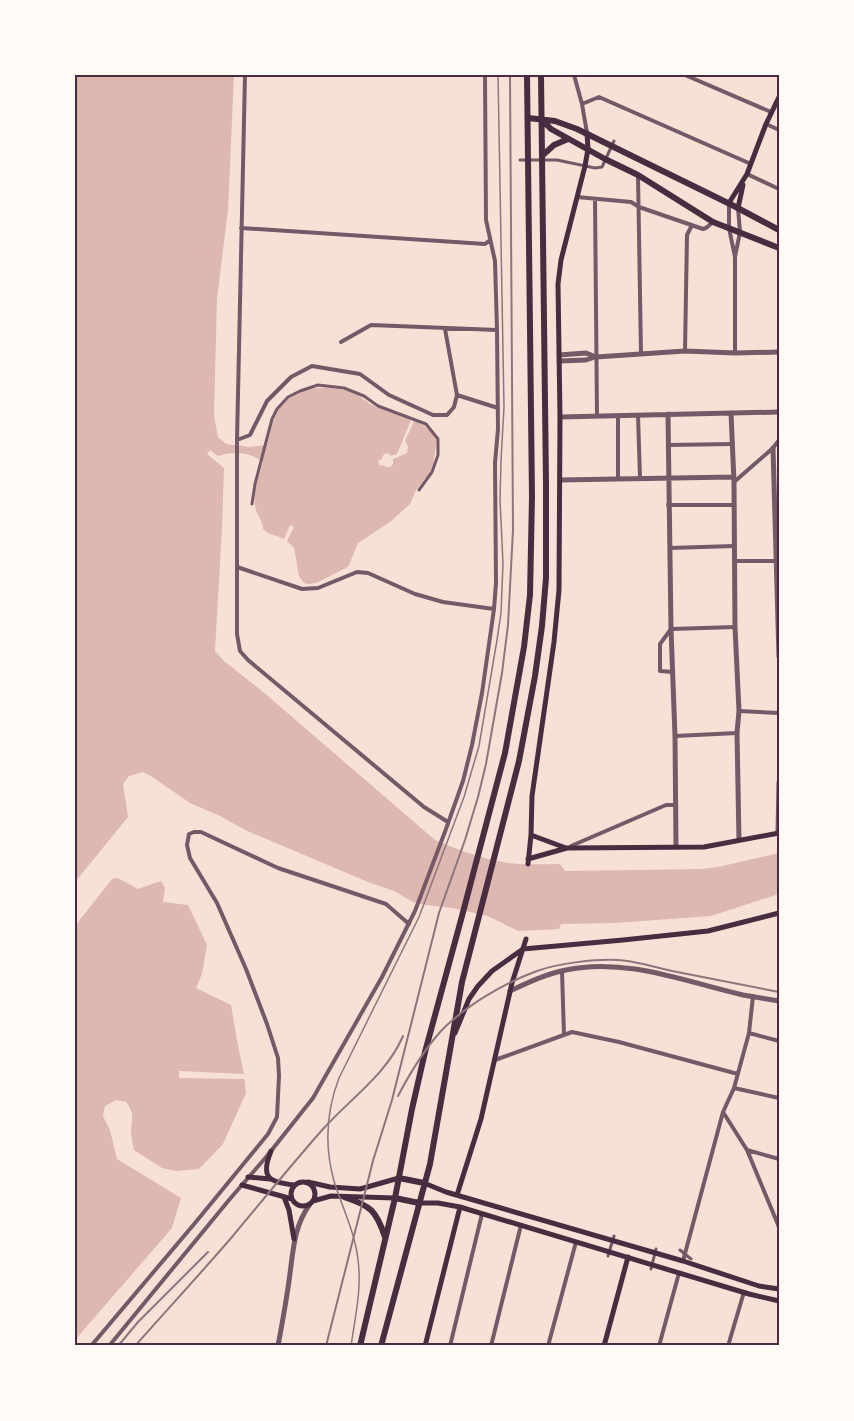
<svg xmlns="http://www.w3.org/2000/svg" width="854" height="1421" font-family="'Times New Roman',serif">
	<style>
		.water { fill: #dcb8b0 }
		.pier { fill: #f7e1d7 }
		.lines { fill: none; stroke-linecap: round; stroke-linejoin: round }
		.pedestrian { stroke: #755966; stroke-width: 3 }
		.minor { stroke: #755966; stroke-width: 4 }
		.tertiary { stroke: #755966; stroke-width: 5 }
		.secondary { stroke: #4a2c40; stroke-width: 5 }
		.primary { stroke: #4a2c40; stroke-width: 6 }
		.tram { stroke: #8f747c; stroke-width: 1.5 }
		.rail { stroke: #8f747c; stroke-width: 2 }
		.neatline { fill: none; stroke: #4a2c40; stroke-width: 2 }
	</style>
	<rect width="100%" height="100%" fill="#f7e1d7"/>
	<!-- water -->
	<path class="water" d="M75,75H234L228,210L217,299L214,416L218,437L226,444L249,447L267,445C270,435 272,423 276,414C289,388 324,383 350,392C360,395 368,404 378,408C390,412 410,417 421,424C428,427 433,434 437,441L433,464L430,472L416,490L410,504L390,522L358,543L349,565L346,568L316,583L309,584L304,583L299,576L294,548L287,541L294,527L290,525L284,539C277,535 268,535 263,529C263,520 256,515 255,506C253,492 259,475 263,462C250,452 233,451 218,456L210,450L207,454L224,468L222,527L215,651L224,661L262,691L435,840C458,850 483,859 508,863C525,865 543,864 560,864L565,871L702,869L718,867L779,853V894L711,916L615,923L561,924L559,929L518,931L488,916L452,908L426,905L413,902L394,891L368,882L245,830L220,816L190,803L151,776L143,772L129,776L123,784L128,817L75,882Z
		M118,878L138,889L161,881L165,888L163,902L188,905L207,945L202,974L196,988L231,1005L238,1046L244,1074L246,1093L223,1144L199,1169L176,1171L162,1168L134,1150C133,1144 131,1137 131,1130C132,1117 135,1114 126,1102L116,1100L105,1106L103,1116L110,1130L117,1159L181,1198L172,1228L75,1340V926L112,879Z"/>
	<!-- pier -->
	<path class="pier" d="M411,420L414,421L405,441L408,446L407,453L393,459V464L390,467H386L383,465L380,466L378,461L381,460L384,454L388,453L391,456L397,454Z
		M179,1071L244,1074L245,1079L179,1078Z"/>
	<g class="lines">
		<!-- pedestrian -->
		<path class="pedestrian" d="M520,160H557L595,168L602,167L614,141
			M252,504L255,484L272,419L277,409L288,397L300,391L318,385L344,388L364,396L378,406L426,424L438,439V455L432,472L419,490
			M680,1250L691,1259
			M608,1256L614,1236
			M651,1269L656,1249"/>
		<!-- minor -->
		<path class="minor" d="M245,75L237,440V634L240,651L248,660L424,807L448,822
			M574,75L582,104L587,133
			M685,75L771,112
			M582,104L599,97L751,164
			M766,124L779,130
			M747,174L779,189
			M638,175L641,354
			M577,197L631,202L639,207L703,229L706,228L713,222
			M595,199L597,416
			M729,204V228L735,257V353
			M241,228L485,244L490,240
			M735,257L740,232L738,208
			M341,342L371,325L497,330
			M685,351L687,235L692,225
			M457,395L498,408
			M638,415L640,478
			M618,416V478
			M237,440L250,435L267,401L291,377L312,366L360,374L389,395L433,415H447L454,407L457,395L445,329
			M668,445L733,444
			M734,482L773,448L779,440
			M668,505H733
			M670,548L734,546
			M735,561H779
			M237,567L302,589L318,588L357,572L368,573L415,594L443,602L494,609
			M673,672L660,671V644L671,629L735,627
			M739,711L779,713
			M675,736L737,733
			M571,846L666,805H676
			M562,971L564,1035
			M749,1033L779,1041
			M495,1060L572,1032L619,1042L738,1074
			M734,1088L779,1098
			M723,1112L747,1150L779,1227
			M747,1150L779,1159
			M683,1261L723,1112L734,1088L749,1033L753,996
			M91,1346L195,1223L268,1134L277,1117L279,1076L278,1058L267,1024L246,969L217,903L190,858L187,845L189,834L194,832H201L278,868L386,904L409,924
			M109,1346L229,1200L267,1156L313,1098L382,977L415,911L446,829L463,781L472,745L482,693L494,609L496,583L495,463L498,429L497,330L495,261L486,220L485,75
			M450,1346L482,1214
			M491,1346L521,1225
			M548,1346L576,1242
			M659,1346L679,1273
			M728,1346L744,1292"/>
		<!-- tertiary -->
		<path class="tertiary" d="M559,355L586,353L596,357L685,351L735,353L779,352
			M559,361L586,360L595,357
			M731,413L734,482L735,627L739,711L737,733L739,840
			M668,414L671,629L675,736L676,847
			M560,417L779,412
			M773,448L779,657
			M560,480L733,477
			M778,833L779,782
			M510,991C529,982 546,974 566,970C625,957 686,982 743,995C755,997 767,999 779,1001
			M278,1346C282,1324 286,1303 289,1281C293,1254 293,1227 310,1204"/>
		<!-- secondary -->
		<path class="secondary" d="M729,203L747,174L766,124L779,97
			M738,208L743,185
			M531,835L566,848
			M528,859L567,848L704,847L779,833
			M528,864L531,835L532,796L554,642L559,590L560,417L558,284L561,260L585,166L588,149L587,133
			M455,1033L469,999L478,986L492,971L523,949L623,940L708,931L779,913
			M271,1151C260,1178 269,1182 294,1185
			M248,1177L270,1179
			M291 1194a12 12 0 1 1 24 0a12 12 0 1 1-24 0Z
			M308,1182L330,1187L360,1189L399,1178
			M424,1183L446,1192L683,1261L759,1286L779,1289
			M242,1185L292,1199
			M457,1195L481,1119L512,983L526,939
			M284,1197L289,1210L294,1239
			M313,1201L331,1196L395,1198
			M419,1203H438L460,1207L749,1294L779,1301
			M425,1346L460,1207
			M604,1346L628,1257"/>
		<!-- primary -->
		<path class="primary" d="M528,118L555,121L577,129L732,205L779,230
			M542,120L551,129L605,159L638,175L713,222L779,248
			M543,155L554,145L568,139
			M399,1178L424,1183
			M344,1197C371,1206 376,1210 385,1237
			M395,1198L419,1203
			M360,1346L395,1198L412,1109L425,1052L462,916L505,753L524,647L530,595L532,497L527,75
			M381,1346L430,1164L462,982L519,761L535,676L542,626L546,578V484L541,75"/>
		<!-- tram -->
		<path class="tram" d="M351,1346C355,1318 362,1288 358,1260C355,1232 342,1207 334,1181C324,1145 326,1112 339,1078L419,917L464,797L479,746L497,640L501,613L503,563L500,500L501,460L504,407L498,75"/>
		<!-- rail -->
		<path class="rail" d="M398,1096C410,1073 424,1050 441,1031C465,1006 504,983 537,971C559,963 595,959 618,960C636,961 654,967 672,971C707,978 743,985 779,992
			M372,1164L392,1100L439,913L465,840L478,797L486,764L502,673L508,625L513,530L510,75
			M118,1346L138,1322L208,1252
			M135,1346C167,1310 200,1274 232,1237C262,1201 292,1164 323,1129C350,1099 387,1074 403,1036
			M326,1346L374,1157"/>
	</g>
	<!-- border -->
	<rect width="854" height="1421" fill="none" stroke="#fffaf5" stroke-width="153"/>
	<rect x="76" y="76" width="702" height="1268" class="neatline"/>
</svg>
